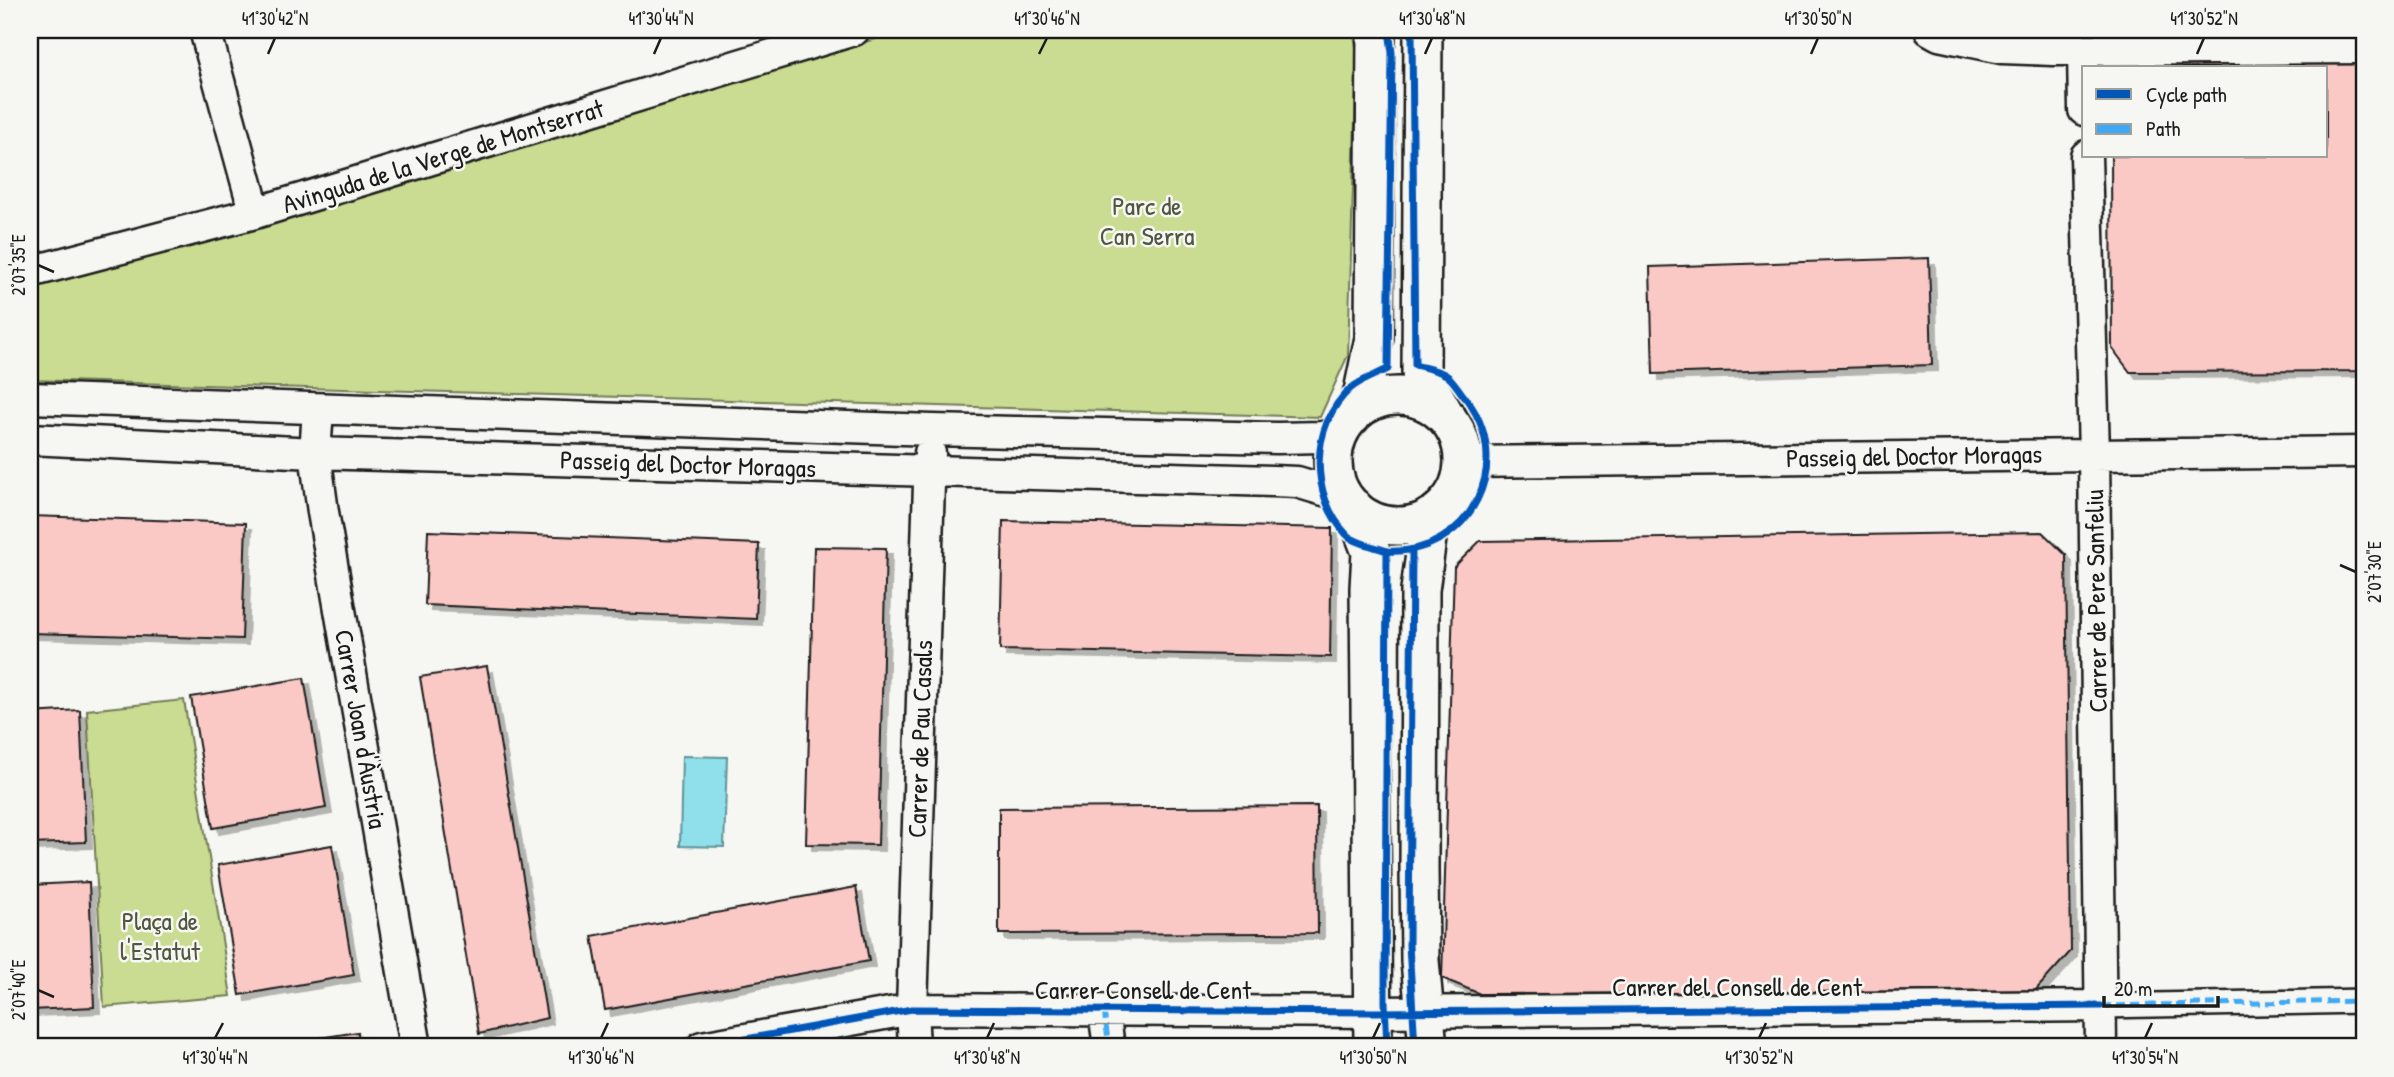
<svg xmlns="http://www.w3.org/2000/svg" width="2394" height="1077" font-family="'Patrick Hand',sans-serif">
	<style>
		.green { fill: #c9dc91; stroke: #727c56; stroke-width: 2 }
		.water { fill: #8fe0ea; stroke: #619298; stroke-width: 2 }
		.building { fill: #fac9c6; stroke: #1c1c1c; stroke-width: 2; filter: url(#shadow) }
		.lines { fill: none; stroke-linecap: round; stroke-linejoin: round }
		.pedestrian-casing { stroke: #1c1c1c; stroke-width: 28 }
		.minor-casing { stroke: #1c1c1c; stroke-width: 35 }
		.tertiary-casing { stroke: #1c1c1c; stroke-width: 42 }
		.pedestrian { stroke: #f6f6f2; stroke-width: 23 }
		.minor { stroke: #f6f6f2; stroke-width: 30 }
		.tertiary { stroke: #f6f6f2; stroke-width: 37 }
		.quiet { stroke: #3fa9f5; stroke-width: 5; stroke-dasharray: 10 5; stroke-linecap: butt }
		.cycleway-casing { stroke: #f6f6f2; stroke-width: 11 }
		.cycleway { stroke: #0057b8; stroke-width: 7 }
		.ticks { fill: none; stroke: #1c1c1c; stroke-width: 2.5 }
		.labels { text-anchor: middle; stroke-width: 5; stroke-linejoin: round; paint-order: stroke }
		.street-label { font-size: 26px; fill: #1c1c1c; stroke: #f6f6f2 }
		.park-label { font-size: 26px; fill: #50563f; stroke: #f6f6f2 }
		.neatline { fill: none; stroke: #1c1c1c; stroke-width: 2.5 }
		.ticks-label { font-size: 18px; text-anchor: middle; fill: #1c1c1c }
	</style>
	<defs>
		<filter id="shadow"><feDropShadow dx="6" dy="6" stdDeviation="0" flood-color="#0004"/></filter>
	</defs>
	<rect width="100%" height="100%" fill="#f6f6f2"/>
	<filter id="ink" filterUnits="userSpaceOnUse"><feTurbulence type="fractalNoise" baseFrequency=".0143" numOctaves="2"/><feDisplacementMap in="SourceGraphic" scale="14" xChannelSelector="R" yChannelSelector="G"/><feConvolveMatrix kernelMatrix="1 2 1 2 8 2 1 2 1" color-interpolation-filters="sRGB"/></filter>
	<g filter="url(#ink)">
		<!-- green -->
		<path class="green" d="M907,30H1353L1357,52L1348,355L1320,417L30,380V280Z
			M184,700L231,996L104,1007L87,710Z"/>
		<!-- water -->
		<path class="water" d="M682,756L727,757L724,847L680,846Z"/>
		<!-- building -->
		<path class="building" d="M2364,59V371L2130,372L2112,348L2111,156H2326V68H2130L2136,61Z
			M1929,258L1932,365L1653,374L1650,267Z
			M30,516L246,523L242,639L30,633Z
			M1003,521L1332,528L1330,657L1000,650Z
			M428,531L759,544L756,619L425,605Z
			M2042,532L2066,555L2071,951L2034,992L1480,994L1442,978L1454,567L1480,541Z
			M814,547L886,548L878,845L806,844Z
			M487,666L547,1018L479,1034L420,677Z
			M304,678L326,808L213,828L191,697Z
			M80,710L86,842L30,844V713Z
			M1317,806L1318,933L999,934V808Z
			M332,845L354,975L240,995L218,865Z
			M89,882L94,1007L30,1010V885Z
			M856,887L869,961L605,1010L592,936Z
			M358,1032L359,1047H262Z"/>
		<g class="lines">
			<defs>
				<path id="pedestrian" d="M2101,1006L2364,1001"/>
				<path id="minor" d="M205,30L255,213
					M1930,30L1939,35L2002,48L2053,50L2364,48
					M2083,50L2084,110
					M2086,156L2094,454L2101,1047
					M30,272L255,213L854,30
					M30,398L932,430L1278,438L1322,437L1340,433
					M318,410L315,453L323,512L416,1047
					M30,439L315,453L1273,481L1297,482L1344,496
					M1463,462L2364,452
					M1104,1011L1109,1047
					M702,1047L912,1009L1373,1012L2101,1006
					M914,1047L912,1009L930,453"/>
				<path id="tertiary" d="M1423,30L1421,373L1445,415
					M1333 461a65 65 0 1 1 130 0a65 65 0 1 1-130 0Z
					M1352,416L1363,392L1374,338L1376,30
					M1354,508L1371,552L1369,588L1373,1047
					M1428,1047L1420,961L1419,869L1420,590L1430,517"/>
			</defs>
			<!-- pedestrian casing -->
			<use href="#pedestrian" class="pedestrian-casing"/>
			<!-- minor casing -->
			<use href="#minor" class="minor-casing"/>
			<!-- tertiary casing -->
			<use href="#tertiary" class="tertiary-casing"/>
			<!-- pedestrian -->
			<use href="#pedestrian" class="pedestrian"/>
			<!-- minor -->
			<use href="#minor" class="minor"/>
			<!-- tertiary -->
			<use href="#tertiary" class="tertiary"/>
			<!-- quiet -->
			<path class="quiet" d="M2101,1006L2364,1001
				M1104,1011L1109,1047"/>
			<defs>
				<path id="cycleway" d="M1387,551C1470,556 1519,461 1463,395C1458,389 1453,379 1446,375C1438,370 1425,368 1415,365L1412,30
					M1412,552L1409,945L1415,1047
					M702,1047L912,1009L1373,1012L2101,1006
					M1387,1047L1385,1002L1387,551C1376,547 1355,543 1347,535C1309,495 1310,426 1350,389C1360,380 1376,375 1388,369L1392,53L1389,30"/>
			</defs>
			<!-- cycleway casing -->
			<use href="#cycleway" class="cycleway-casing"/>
			<!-- cycleway -->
			<use href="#cycleway" class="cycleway"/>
		</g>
	</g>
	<!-- ticks -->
	<path class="ticks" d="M268,54L275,38M654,54L661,38M1039,54L1047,38M1425,54L1432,38M1811,54L1818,38M2197,54L2204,38M38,265L54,272M2340,565L2356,572M38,990L54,997M215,1038L223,1023M601,1038L608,1023M987,1038L994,1023M1373,1038L1380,1023M1759,1038L1766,1023M2145,1038L2152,1023"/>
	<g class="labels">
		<!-- street labels -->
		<g class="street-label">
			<text transform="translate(443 156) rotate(-17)" y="9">Avinguda de la Verge de Montserrat</text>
			<text transform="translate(1914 456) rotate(-1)" y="9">Passeig del Doctor Moragas</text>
			<text transform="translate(688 464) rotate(2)" y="9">Passeig del Doctor Moragas</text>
			<text transform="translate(2096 601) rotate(-91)" y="9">Carrer de Pere Sanfeliu</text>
			<text transform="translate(361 729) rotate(80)" y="9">Carrer Joan d'Àustria</text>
			<text transform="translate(920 739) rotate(-88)" y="9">Carrer de Pau Casals</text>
			<text x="1737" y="996">Carrer del Consell de Cent</text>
			<text x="1143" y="999">Carrer Consell de Cent</text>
		</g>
		<!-- park labels -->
		<g class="park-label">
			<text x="1147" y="215">Parc de<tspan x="1147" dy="30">Can Serra</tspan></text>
			<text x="160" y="930">Plaça de<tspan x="160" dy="30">l'Estatut</tspan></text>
		</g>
	</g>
	<!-- margin -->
	<rect width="2394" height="1077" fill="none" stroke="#f6f6f2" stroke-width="77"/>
	<!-- legend -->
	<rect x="2082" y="66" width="245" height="91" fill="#f6f6f2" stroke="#9f9f9c" stroke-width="2"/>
	<rect x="2096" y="89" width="35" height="10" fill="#0057b8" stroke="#9f9f9c" stroke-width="2"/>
	<text x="2146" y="102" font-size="21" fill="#1c1c1c">Cycle path</text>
	<rect x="2096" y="124" width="35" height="10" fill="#3fa9f5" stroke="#9f9f9c" stroke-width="2"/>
	<text x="2146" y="136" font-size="21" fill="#1c1c1c">Path</text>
	<!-- scale -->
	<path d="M2104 996v10h114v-10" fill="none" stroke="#1c1c1c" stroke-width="3.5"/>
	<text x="2114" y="996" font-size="21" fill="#1c1c1c" stroke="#f6f6f2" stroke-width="5" paint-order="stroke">20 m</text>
	<rect x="38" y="38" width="2318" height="1000" class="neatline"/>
	<g class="ticks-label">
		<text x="275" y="25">41°30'42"N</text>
		<text x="661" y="25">41°30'44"N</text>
		<text x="1047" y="25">41°30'46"N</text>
		<text x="1432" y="25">41°30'48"N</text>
		<text x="1818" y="25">41°30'50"N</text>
		<text x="2204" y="25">41°30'52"N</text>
		<text transform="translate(19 265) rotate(-90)" y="6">2°07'35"E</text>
		<text transform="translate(2375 572) rotate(-90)" y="6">2°07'30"E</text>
		<text transform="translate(19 990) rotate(-90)" y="6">2°07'40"E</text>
		<text x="215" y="1064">41°30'44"N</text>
		<text x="601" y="1064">41°30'46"N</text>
		<text x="987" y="1064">41°30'48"N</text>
		<text x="1373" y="1064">41°30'50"N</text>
		<text x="1759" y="1064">41°30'52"N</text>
		<text x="2145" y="1064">41°30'54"N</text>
	</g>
</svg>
